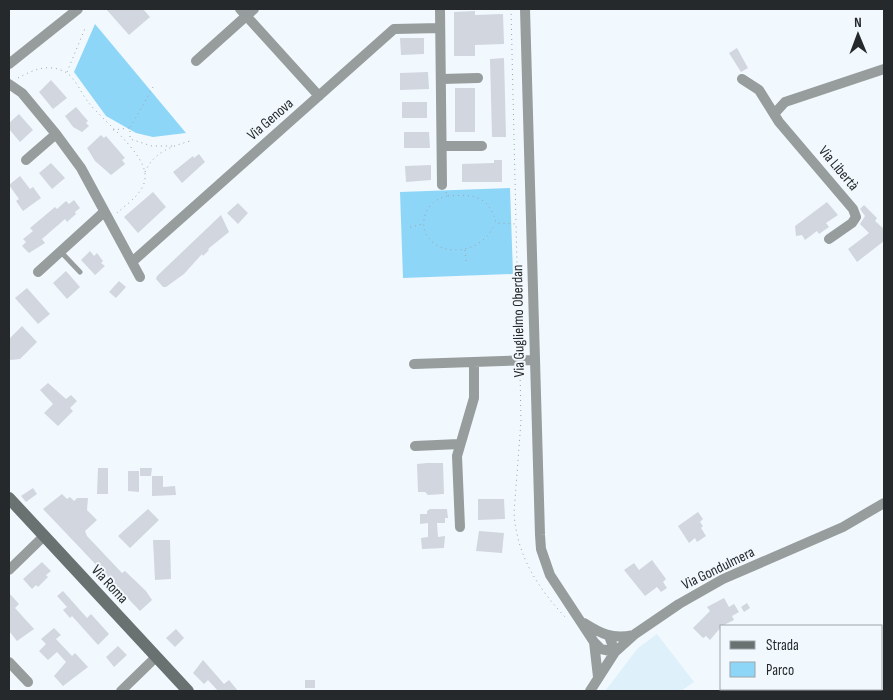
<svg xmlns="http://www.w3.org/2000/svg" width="893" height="700" font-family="'Sofia Sans Condensed',sans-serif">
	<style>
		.built { fill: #def0fa }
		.green { fill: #8ed6f8 }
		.building { fill: #d1d6df }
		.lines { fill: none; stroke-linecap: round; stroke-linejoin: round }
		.path { stroke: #9ea4a8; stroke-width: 1; stroke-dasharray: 1 4; stroke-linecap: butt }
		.lane { stroke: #979c9c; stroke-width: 5 }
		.street { stroke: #979c9c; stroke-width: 10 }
		.secondary { stroke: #697171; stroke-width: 12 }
		.labels { text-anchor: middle; stroke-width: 4; stroke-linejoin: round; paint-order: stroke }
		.street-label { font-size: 15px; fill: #25292b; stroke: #f1f9fe }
	</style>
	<rect width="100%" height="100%" fill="#f1f9fe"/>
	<!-- built -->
	<path class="built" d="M657,634L694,682L681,691H605L638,648Z"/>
	<!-- green -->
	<path class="green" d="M95,24L186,133L153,137L136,133L106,116L74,72Z
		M510,188L513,274L403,278L400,192Z"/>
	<!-- building -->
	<path class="building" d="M106,9H143L150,17L129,35Z
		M475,11V15L503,14L504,44L475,45V56H454V12Z
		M400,38H424V54L401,55Z
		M737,48L748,68L741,72L729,53Z
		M504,58L506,137H492L490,59Z
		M428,72L429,89L400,90V73Z
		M51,80L67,98L53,109L39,92Z
		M455,88H475V132H455Z
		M402,102H427V118H402Z
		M76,107L88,121L86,123L89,126L82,132L73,127L65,116Z
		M19,114L33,130L20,142L9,129V123Z
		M404,132H429L430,148H404Z
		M101,135L104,138L106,136L125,158L122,160L125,164L111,175L95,161L87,148Z
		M199,154L205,162L182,183L173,172L193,156L194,158Z
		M494,160H502V182H462V164L494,163Z
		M51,163L65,178L52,189L39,173Z
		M431,165V180L406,182L405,166Z
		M20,176L30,189L33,187L41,198L23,211L16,201L19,199L9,185Z
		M153,192L166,207L138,233L124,217Z
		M74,200L80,208L75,212L76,214L67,222L65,219L42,239L45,243L29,253L22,246L26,242L23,239L33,231L30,228L55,207L57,209L66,201L69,204Z
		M827,202L838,215L826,223L829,227L819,234L817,231L805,240L802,235L796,236L795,226Z
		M238,203L248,213L238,224L227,213Z
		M864,205L877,218L875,221L884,229V241L857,262L848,249L869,233L860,224L865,216L860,209Z
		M221,215L229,232L208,249L209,250L203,256L202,254L184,274L166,287H163L156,279L157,276Z
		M90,251L94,256L97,253L103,261L101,263L105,266L95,275L81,260Z
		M66,271L80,287L67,299L53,283Z
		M119,281L126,287L116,298L109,292Z
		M27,288L50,314L38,324L15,298Z
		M22,326L37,342L20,359L11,360L9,359V339Z
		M48,383L66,399L71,395L77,401L70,408L73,411L58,426L44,413L53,404L40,390Z
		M427,463H443L444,494L428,495L425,492H418L417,464Z
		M98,468H108V494H97Z
		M140,468H152L151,476H140Z
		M128,471H139V492L128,491Z
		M152,476H163V487L175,486L176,495L152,496Z
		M33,488L37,494L26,502L21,496Z
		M62,494L67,499L70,497L74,501L77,498H88L87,510L97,520L85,531L87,536L122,573L125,571L146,591L152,600L140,611L43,509Z
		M478,499H504L505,519L478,520Z
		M148,509L159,520L130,548L118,536Z
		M430,509H447L448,518H445V523H437L438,537L445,536L444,548L422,549L421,538L428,537V523L420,524V514H427V511Z
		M698,512L703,519L700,522L703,526L701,528L706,536L697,542L695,538L689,543L678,526Z
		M479,531L504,533L502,553L476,551Z
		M153,540H170L171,579L155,580Z
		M652,560L666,579L663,582L667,588L661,592L657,587L645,596L624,570L634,563L639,570Z
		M42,562L51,571L46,575L48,577L38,587L36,585L32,589L23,579Z
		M63,591L87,618L91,614L109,634L98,645L72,616L70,618L63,610L67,607L57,596Z
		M9,593L19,604L15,608L34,629L17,641L9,631Z
		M724,598L729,607L734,604L739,612L732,616L734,620L722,626L710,640L706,636L703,638L693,628L710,611L707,607Z
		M747,603L750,608L744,612L741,607Z
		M54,628L61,635L56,639L72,656L75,653L88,667L63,686L54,676L66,662L57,652L48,660L39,651L46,644L41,639Z
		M176,629L184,638L175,647L166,638Z
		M118,646L127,655L114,667L106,657Z
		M203,660L224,684L229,680L238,691H218L208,680L204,684L193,673Z
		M305,680H315V688H305Z"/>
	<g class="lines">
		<!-- path -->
		<path class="path" d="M511,9L516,223
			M67,72L86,26
			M18,78C33,70 48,63 65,72C75,77 81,93 88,102C102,120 143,151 145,174C147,191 128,203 117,213
			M153,87L130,128V139L152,146H173
			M113,130L129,128
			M145,172C154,152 170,147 190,141
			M446,192L447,196C473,194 489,195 496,223L516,224L519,351
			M447,196C438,198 430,204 426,212C411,252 475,267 495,224
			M410,227L423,224
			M465,250L466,262
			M520,370L521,421L514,513C517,556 537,587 566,618"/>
		<!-- lane -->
		<path class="lane" d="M61,252L80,272"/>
		<!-- street -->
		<path class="street" d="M240,9L319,96
			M440,9L442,185
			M525,9L540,535L541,549L550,575L594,642L598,677
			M196,61L254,9
			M9,64L78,9
			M442,79L478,78
			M742,79L759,90L779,122L853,209L856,217L852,223L829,239
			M9,84L22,93L56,134L81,168L140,277
			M775,113L785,102L884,69
			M443,146H482
			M26,160L56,134
			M132,262L394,29L440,28
			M38,272L104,212
			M414,364L534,360
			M415,446L459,444
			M460,527L457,456L474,398V362
			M9,570L44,536
			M584,623C600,633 612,640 633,635
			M594,642L601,649L615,652L609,636
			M9,662L28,682
			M121,691L156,657
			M590,691L615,652L635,634L679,604L723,579L843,527L884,503"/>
		<!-- secondary -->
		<path class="secondary" d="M9,498L188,691"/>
	</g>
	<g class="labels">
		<!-- street labels -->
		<g class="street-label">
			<text transform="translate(270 119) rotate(-41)" y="5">Via Genova</text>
			<text transform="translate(839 168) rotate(50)" y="5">Via Libertà</text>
			<text transform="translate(518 321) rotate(-91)" y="5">Via Guglielmo Oberdan</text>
			<text transform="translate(718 568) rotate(-26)" y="5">Via Gondulmera</text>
			<text transform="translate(110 584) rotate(47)" y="5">Via Roma</text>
		</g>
	</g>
	<!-- border -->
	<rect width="893" height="700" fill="none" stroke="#25292b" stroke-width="20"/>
	<!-- legend -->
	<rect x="720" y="625" width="162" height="65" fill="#f1f9fe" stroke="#9fa6aa"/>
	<rect x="730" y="641" width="25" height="8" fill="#697171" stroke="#9fa6aa"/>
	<text x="766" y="650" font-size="15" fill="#25292b">Strada</text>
	<rect x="730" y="662" width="25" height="15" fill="#8ed6f8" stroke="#9fa6aa"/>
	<text x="766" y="675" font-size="15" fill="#25292b">Parco</text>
	<!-- north arrow -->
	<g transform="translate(858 35) rotate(359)" stroke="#f1f9fe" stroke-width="4" paint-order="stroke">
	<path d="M0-4L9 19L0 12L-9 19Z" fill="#25292b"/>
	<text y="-8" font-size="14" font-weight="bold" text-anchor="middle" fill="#25292b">N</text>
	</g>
</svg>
